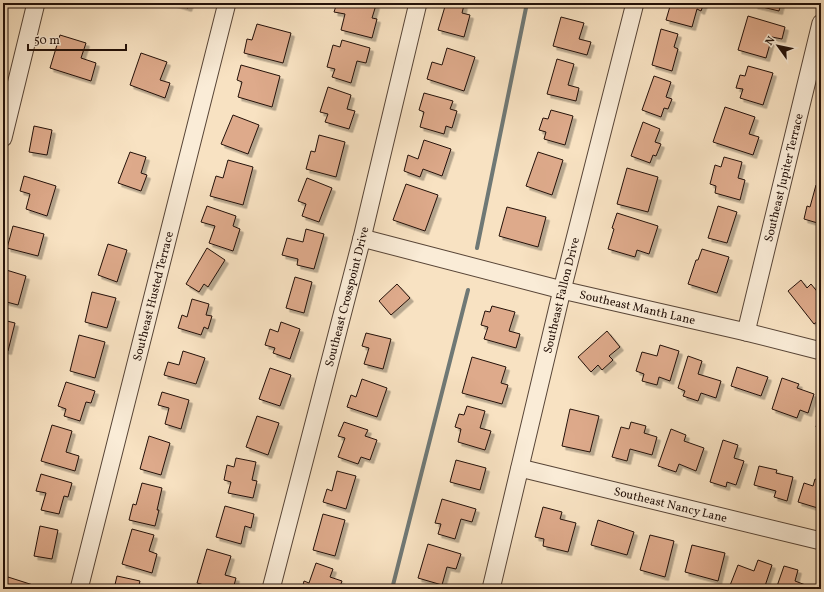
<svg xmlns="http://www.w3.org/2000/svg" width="824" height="592" font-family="Vollkorn,serif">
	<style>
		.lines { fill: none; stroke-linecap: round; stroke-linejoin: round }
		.stream { stroke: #6f7875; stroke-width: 4 }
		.building { fill: #deaa8b; stroke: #231109; filter: url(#shadow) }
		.minor-casing { stroke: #584537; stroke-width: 19 }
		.minor { stroke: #faecd7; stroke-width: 17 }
		.labels { text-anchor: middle; stroke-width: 3.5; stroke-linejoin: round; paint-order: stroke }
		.street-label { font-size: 12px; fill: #231109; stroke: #faecd7 }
	</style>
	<defs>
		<filter id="shadow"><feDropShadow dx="3.5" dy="3.5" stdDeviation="0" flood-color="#0004"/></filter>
	</defs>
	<rect width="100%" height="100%" fill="#f8e2c2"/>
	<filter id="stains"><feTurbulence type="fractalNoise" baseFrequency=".005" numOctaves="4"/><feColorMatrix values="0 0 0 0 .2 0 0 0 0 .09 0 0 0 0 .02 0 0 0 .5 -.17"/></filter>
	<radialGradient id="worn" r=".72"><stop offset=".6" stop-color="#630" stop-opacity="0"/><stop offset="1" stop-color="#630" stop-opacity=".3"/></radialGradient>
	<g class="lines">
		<!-- stream -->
		<path class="stream" d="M477,248L527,3
			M392,589L468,290"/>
	</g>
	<!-- building -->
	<path class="building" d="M172,3H190L188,8Z
		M337,3H369L376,5L372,18L377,19L372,38L341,30L345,14L334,12Z
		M446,3H457L464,5L462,13L470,15L464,37L438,30Z
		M671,3H704L701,11L697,9L692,27L666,20Z
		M755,3H781L779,11L754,5Z
		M748,16L785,27L782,39L772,37L766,58L738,50Z
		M561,17L584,23L579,39L591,42L587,55L553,46Z
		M257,24L291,33L283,63L244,53L247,39L252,40Z
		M661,29L678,34L674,47L678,49L672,71L652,65Z
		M60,35L86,43L81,58L96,63L91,81L50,68Z
		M342,40L370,48L366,63L357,61L351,83L332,77L335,69L327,67L333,45L340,47Z
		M447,48L475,57L464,91L427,79L432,62L442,65Z
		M141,53L167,62L160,80L170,83L165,98L130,85Z
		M557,59L574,64L568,85L579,88L576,101L547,94Z
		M241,65L280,76L272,107L238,97L242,82L237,80Z
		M748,66L773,73L763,105L740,98L743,89L736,88L740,75L745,76Z
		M654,76L671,82L666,97L672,99L668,109L664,108L661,117L642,110Z
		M328,87L351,95L347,109L355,111L349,129L325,122L328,114L320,112Z
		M424,93L453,101L450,109L457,111L452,128L446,126L444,134L420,127L424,112L419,110Z
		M725,107L755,117L749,134L759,137L753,155L713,142Z
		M551,110L573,116L565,145L544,139L546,132L539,130L543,118L548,119Z
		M233,115L259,125L248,154L221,144Z
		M643,122L660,129L655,142L661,144L656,156L653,155L650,163L631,156Z
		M34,126L52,130L47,155L29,152Z
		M319,135L345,142L336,177L306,169L311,151L315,152Z
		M424,140L451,149L442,176L423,169L420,177L404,171L408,155L418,159Z
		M130,152L146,157L141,173L147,175L141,191L118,183Z
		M538,152L563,160L552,195L526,186Z
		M724,157L742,162L738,178L745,180L740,200L715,193L716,186L710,184L715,165L721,167Z
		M228,160L253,167L243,205L210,196L216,176L223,178Z
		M627,168L658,177L648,212L617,204Z
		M24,176L56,186L47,216L26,209L30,194L20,191Z
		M307,178L332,188L319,222L302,216L306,204L298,201Z
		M406,184L438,195L425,231L393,220Z
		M816,185L821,186V224L804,219L807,206L810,207Z
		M207,206L236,216L233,226L240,229L233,251L209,243L215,226L201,222Z
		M718,206L737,212L727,243L708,238Z
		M507,207L546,217L538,247L499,236Z
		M617,213L658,226L649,254L637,250L635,257L608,249L614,229L612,228Z
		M13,226L44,234L38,256L7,248Z
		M306,229L324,234L314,269L297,265L298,259L282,255L287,238L303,242Z
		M108,244L127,250L117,282L98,275Z
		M207,248L225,260L208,287L204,284L199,292L186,284Z
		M702,249L729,257L717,293L688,284L696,260H698Z
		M3,269L26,276L18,305L3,301Z
		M295,277L312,282L304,313L286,308Z
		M801,280L807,288L811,284L820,295L816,299L821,304V319L814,324L788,291Z
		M397,284L410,298L391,315L379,301Z
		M92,292L116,298L107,328L85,322Z
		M192,299L209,304L206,315L212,316L208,329L204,327L201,335L178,328L182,315L187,317Z
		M492,306L515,312L509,331L520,334L516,348L484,339L488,327L481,325L485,311L490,312Z
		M3,320L15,323L8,351L3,350Z
		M281,322L300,329L290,359L273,353L275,348L265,345L270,329L278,332Z
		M607,331L620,347L609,356L613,360L602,370L598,365L591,372L578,357Z
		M366,333L391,339L383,369L364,364L369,348L362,346Z
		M79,335L105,342L95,378L70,371Z
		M660,345L679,351L670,381L659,377L657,385L642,381L644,374L636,371L642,352L657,356Z
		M183,351L205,358L196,384L164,375L168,362L179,365Z
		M688,356L702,361L698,374L721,381L716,398L701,393L698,401L683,396L685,391L678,388Z
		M472,357L506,367L501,383L508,385L502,404L462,393Z
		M737,367L768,377L761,396L731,386Z
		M270,368L291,375L280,406L259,399Z
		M782,378L799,384L797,388L814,394L808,413L800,410L797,418L772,409Z
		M362,379L387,388L377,417L347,407L351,395L356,397Z
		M66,382L95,391L91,403L86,402L80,421L64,416L66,409L58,406Z
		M162,392L189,400L181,429L165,424L169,408L158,405Z
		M467,406L485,411L480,428L491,431L485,450L458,442L461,429L455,427L459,414L464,415Z
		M570,409L599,416L590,452L562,446Z
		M821,409V428L816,427Z
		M257,416L279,423L268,455L246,447Z
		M344,422L368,430L365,436L377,440L370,460L361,457L358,464L338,457L345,438L338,436Z
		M631,422L646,426L644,433L657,437L652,455L630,449L627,461L612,457L621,427L629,429Z
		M52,425L72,431L66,452L79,456L75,471L41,461Z
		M671,429L686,435L684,441L704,448L696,471L679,464L676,472L658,466Z
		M149,436L170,443L161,475L140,469Z
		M723,440L738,445L734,458L744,461L736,485L727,482L726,487L710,482Z
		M236,458L256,462L252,480L257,481L253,498L228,493L231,482L224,480L227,465L234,467Z
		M456,460L486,468L480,490L450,482Z
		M759,466L777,470L776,473L793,477L787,501L774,497L776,491L754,485Z
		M337,471L356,476L346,509L323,502L327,489L332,491Z
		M41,474L72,483L68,497L64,496L59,514L41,510L46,493L36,491Z
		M815,479L821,480V509L798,502L804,483L813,486Z
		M142,483L162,488L157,510H159L155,526L129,520L133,504L136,505Z
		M442,499L476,509L472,522L461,519L455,539L438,534L441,524L435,523Z
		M225,506L254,514L251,528L245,526L241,544L216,537Z
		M543,507L562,512L560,519L576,523L568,552L543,546L544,539L535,537Z
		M323,514L345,520L335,556L313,550Z
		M598,520L634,532L627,555L591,545Z
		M40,526L58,530L52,559L34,556Z
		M132,529L154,535L149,551L157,554L152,573L122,564Z
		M650,535L674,541L665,577L640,570Z
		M428,544L461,554L456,569L447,567L442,585L418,578Z
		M692,545L725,553L718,581L685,572Z
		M207,549L231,556L225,575L236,578L233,589H218L197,583Z
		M758,560L772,565L764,589L729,588L738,565L754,571Z
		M316,563L333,569L330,577L342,581L339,589H302L304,581L309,583Z
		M784,566L798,570L795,581L816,589H776Z
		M117,576L140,581L138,589H114Z
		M8,577L33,585L32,588L37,589H4Z"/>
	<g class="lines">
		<defs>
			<g id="minor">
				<path d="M3,138L36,3"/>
				<path id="s1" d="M362,238L562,290L746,332L821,351"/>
				<path id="s2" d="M746,332L821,23"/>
				<path id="s3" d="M520,468L821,541"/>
				<path id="s4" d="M79,589L227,3"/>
				<path id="s5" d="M271,589L362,238L418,3"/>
				<path id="s6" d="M491,589L562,290L635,3"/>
			</g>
		</defs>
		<!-- minor casing -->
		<use href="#minor" class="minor-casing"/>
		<!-- minor -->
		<use href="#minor" class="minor"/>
	</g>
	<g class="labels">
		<!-- street labels -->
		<g class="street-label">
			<text dy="4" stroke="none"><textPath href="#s2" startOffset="159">Southeast Jupiter Terrace</textPath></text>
			<text dy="4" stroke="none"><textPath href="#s4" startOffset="302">Southeast Husted Terrace</textPath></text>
			<text dy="4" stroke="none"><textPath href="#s6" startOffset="302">Southeast Fallon Drive</textPath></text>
			<text dy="4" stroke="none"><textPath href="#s5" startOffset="302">Southeast Crosspoint Drive</textPath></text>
			<text dy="4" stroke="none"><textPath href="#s1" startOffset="284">Southeast Manth Lane</textPath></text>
			<text dy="4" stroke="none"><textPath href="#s3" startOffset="155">Southeast Nancy Lane</textPath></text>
		</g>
	</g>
	<!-- margin -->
	<rect width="824" height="592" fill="none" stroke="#f8e2c2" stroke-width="16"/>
	<rect x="4" y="4" width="816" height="584" fill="none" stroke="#231109" stroke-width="2"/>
	<rect x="8" y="8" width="808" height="576" fill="none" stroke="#231109"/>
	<!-- north arrow -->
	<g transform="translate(778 46) rotate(303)" stroke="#faecd7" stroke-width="3" paint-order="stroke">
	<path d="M0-3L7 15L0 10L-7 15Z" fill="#231109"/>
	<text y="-6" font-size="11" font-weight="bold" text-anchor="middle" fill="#231109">N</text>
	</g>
	<!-- scale -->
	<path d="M28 44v6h98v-6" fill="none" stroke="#231109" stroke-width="2"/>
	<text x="34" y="44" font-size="12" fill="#231109" stroke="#faecd7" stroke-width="3" paint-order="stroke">50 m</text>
	<rect width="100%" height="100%" filter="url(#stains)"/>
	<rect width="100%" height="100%" fill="url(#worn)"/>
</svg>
